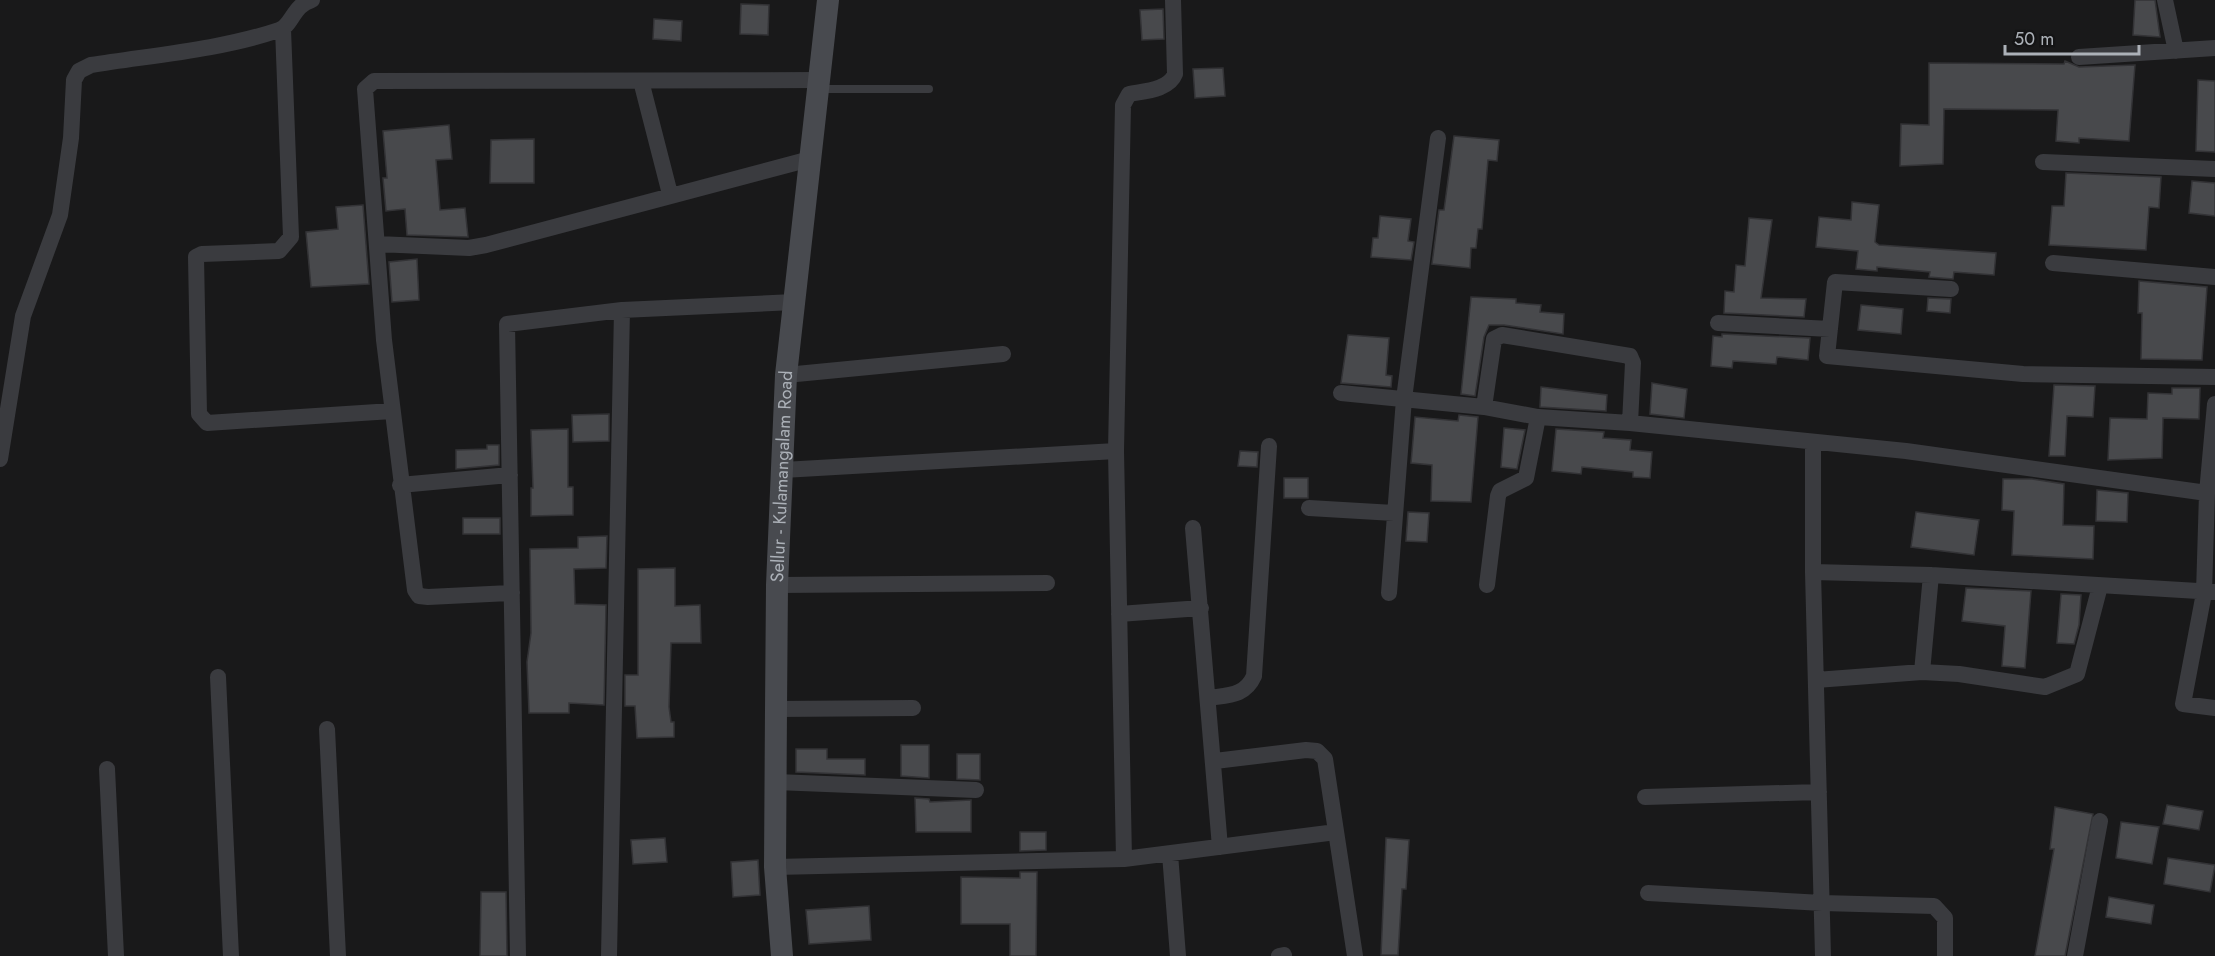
<svg xmlns="http://www.w3.org/2000/svg" width="2215" height="956" font-family="Jost,sans-serif">
	<style>
		.building { fill: #48494c; stroke: #333336; stroke-width: 1.5 }
		.lines { fill: none; stroke-linecap: round; stroke-linejoin: round }
		.lane { stroke: #3a3b3f; stroke-width: 8 }
		.street { stroke: #3a3b3f; stroke-width: 16 }
		.secondary { stroke: #484a4f; stroke-width: 22 }
		.labels { text-anchor: middle; stroke-width: 6; stroke-linejoin: round; paint-order: stroke }
		.street-label { font-size: 18px; fill: #acb1b8; stroke: #141415 }
	</style>
	<rect width="100%" height="100%" fill="#19191a"/>
	<!-- building -->
	<path class="building" d="M2135,0H2155L2160,37L2133,35Z
		M741,4L769,5L768,35L740,34Z
		M1163,9L1164,39L1142,40L1140,10Z
		M654,19L682,21L681,41L653,39Z
		M2065,61L2079,67L2135,65L2129,141L2079,138V143L2056,141L2058,110L1944,109L1943,164L1900,166L1901,124L1929,125V63L2064,64Z
		M1223,68L1225,96L1195,98L1193,69Z
		M2198,80L2215,81V152L2196,151Z
		M449,125L452,159L436,160L440,210L465,208L468,237L407,235L405,209L386,211L383,178H387L383,131Z
		M1454,136L1499,140L1497,161L1488,160L1482,229H1478L1476,248H1471L1470,268L1432,264L1439,210H1444Z
		M534,139V183H490L491,140Z
		M2066,173L2161,177L2159,208L2149,207L2146,250L2049,245L2052,206H2064Z
		M2192,181L2215,183V216L2189,213Z
		M1852,202L1879,205L1875,242L1879,245L1996,253L1994,275L1954,272L1953,279L1929,277L1930,272L1877,267V271L1856,269L1858,251L1816,247L1819,217L1851,220Z
		M363,205L369,284L311,287L306,232L338,229L336,207Z
		M1380,216L1411,219L1408,241L1414,242L1411,260L1371,257L1373,238H1378Z
		M1749,218L1772,220L1761,298L1806,299L1804,317L1724,313L1725,291L1734,292L1736,265L1745,266Z
		M417,259L419,300L392,302L389,262Z
		M2139,281L2207,287L2202,360L2141,359L2142,313H2138Z
		M1471,297L1516,299V303L1541,305L1540,312L1564,314L1563,334L1504,325H1489L1484,337L1475,396L1461,394Z
		M1928,298L1951,299L1950,313L1927,311Z
		M1861,305L1903,309L1901,334L1858,330Z
		M1722,334L1810,338L1808,360L1777,357L1776,364L1733,361L1732,368L1711,366L1713,336L1722,337Z
		M1348,335L1389,338L1386,375L1392,376L1391,387L1341,383Z
		M1652,383L1687,389L1684,418L1650,414Z
		M2054,385L2095,386L2093,417L2067,416L2065,456H2049Z
		M1541,387L1607,395L1606,411L1540,407Z
		M2172,388H2200L2199,419L2163,418L2162,458L2108,460L2110,418L2147,419L2148,393L2172,394Z
		M609,414V441L573,442L572,415Z
		M1459,415L1478,417L1471,502L1431,501L1432,465L1411,463L1415,417L1458,421Z
		M1504,428L1525,430L1517,469L1501,467Z
		M568,429V487H573V515L531,516V488H533L531,430Z
		M1556,429L1604,432L1603,438L1631,440L1630,450L1652,452L1650,478L1633,477V472L1582,467L1581,474L1552,471Z
		M487,445H499V465L456,469V450L487,449Z
		M1240,451L1258,452L1257,467L1238,466Z
		M1284,478H1308V498H1284Z
		M2003,479H2032L2064,484L2063,525L2094,526L2093,559L2012,555L2014,511L2002,510Z
		M2097,490L2128,493L2127,522L2096,521Z
		M1408,512L1429,513L1427,542L1406,541Z
		M1916,512L1979,520L1974,555L1911,547Z
		M463,518H500V534H463Z
		M607,536L606,568L574,569L575,604L606,605L604,705L569,703V713H529L527,662L531,633L530,549L578,548V537Z
		M675,568V606L700,605L701,643H671L669,707L671,722H674V737L637,738L635,706H625V675H638V569Z
		M1966,588L2031,591L2025,668L2002,666L2005,626L1962,621Z
		M2061,594L2081,595L2079,625L2074,644L2057,643Z
		M901,745H929V778L901,776Z
		M796,749H827V759H865V775L796,772Z
		M957,754H980V780L957,779Z
		M915,798L929,799L930,802L971,800V832H916Z
		M2167,805L2203,811L2199,830L2163,824Z
		M2055,807L2093,814L2065,956H2035L2054,849H2050Z
		M2121,822L2159,827L2152,864L2116,858Z
		M1020,832H1046V850L1020,851Z
		M665,838L667,862L633,864L631,840Z
		M1386,838L1409,840L1406,889H1402L1398,955H1381Z
		M2168,858L2215,865L2210,892L2164,884Z
		M758,860L760,895L733,897L731,862Z
		M1020,872H1037L1036,956H1010V924H961V877L1020,878Z
		M481,892H506L507,956H480Z
		M2109,897L2154,905L2151,924L2106,917Z
		M869,906L871,940L809,944L806,910Z"/>
	<g class="lines">
		<!-- lane -->
		<path class="lane" d="M819,89H929"/>
		<!-- street -->
		<path class="street" d="M2165,0L2176,51
			M283,29L291,237L279,251L202,254L196,257L199,414L207,423L392,411
			M2079,57L2215,48
			M641,81L670,194
			M2043,162L2215,169
			M377,244L469,248L486,245L810,159
			M2053,263L2215,277
			M1951,289L1835,282L1827,356L2023,374L2215,377
			M1718,323L1830,329
			M786,375L1003,354
			M1341,393L1484,407L1538,417L1630,423L1906,451L2207,493
			M2215,404L2207,493L2204,593L2183,704L2215,708
			M1484,407L1494,339L1502,335L1630,356L1633,363L1630,423
			M1116,451L1123,105L1129,94C1144,91 1169,90 1175,74L1173,0
			M0,459L23,316L60,215L71,138L74,80L79,71L91,65C153,55 219,50 279,30C292,26 293,5 312,0
			M400,485L510,475
			M1309,508L1394,513
			M1193,528L1220,847
			M1813,572V444
			M777,585L1047,583
			M1487,585L1498,496L1500,491L1526,478L1538,417
			M512,593L428,597L419,596L415,590L384,340L365,89L374,81L820,80
			M1389,593L1404,399L1438,138
			M1119,614L1201,608
			M1922,672L1931,575
			M218,677L231,956
			M1816,680L1922,672L1959,674L2045,687L2077,674L2100,586
			M1209,698C1229,695 1245,696 1254,676L1269,446
			M776,709L913,708
			M327,729L338,956
			M1215,761L1306,750L1317,751L1325,759L1355,956
			M107,769L116,956
			M776,782L976,790
			M1645,797L1819,792
			M1170,854L1178,956
			M1124,859L1336,832
			M775,867L1124,859L1116,451L783,470
			M1648,893L1822,903L1934,906L1945,918V956
			M518,956L507,324L622,310
			M609,956L622,310L794,302
			M1279,956L1284,955
			M1823,956L1813,572L1931,575L2215,592
			M2075,956L2100,821"/>
		<!-- secondary -->
		<path class="secondary" id="s1" d="M782,956L775,867L776,709L777,585L786,375L828,0"/>
	</g>
	<g class="labels">
		<!-- street labels -->
		<g class="street-label">
			<text dy="6" stroke="none"><textPath href="#s1" startOffset="480">Sellur - Kulamangalam Road</textPath></text>
		</g>
	</g>
	<!-- scale -->
	<path d="M2005 45v9h134v-9" fill="none" stroke="#acb1b8" stroke-width="3"/>
	<text x="2014" y="45" font-size="18" fill="#acb1b8" stroke="#141415" stroke-width="4.5" paint-order="stroke">50 m</text>
</svg>
